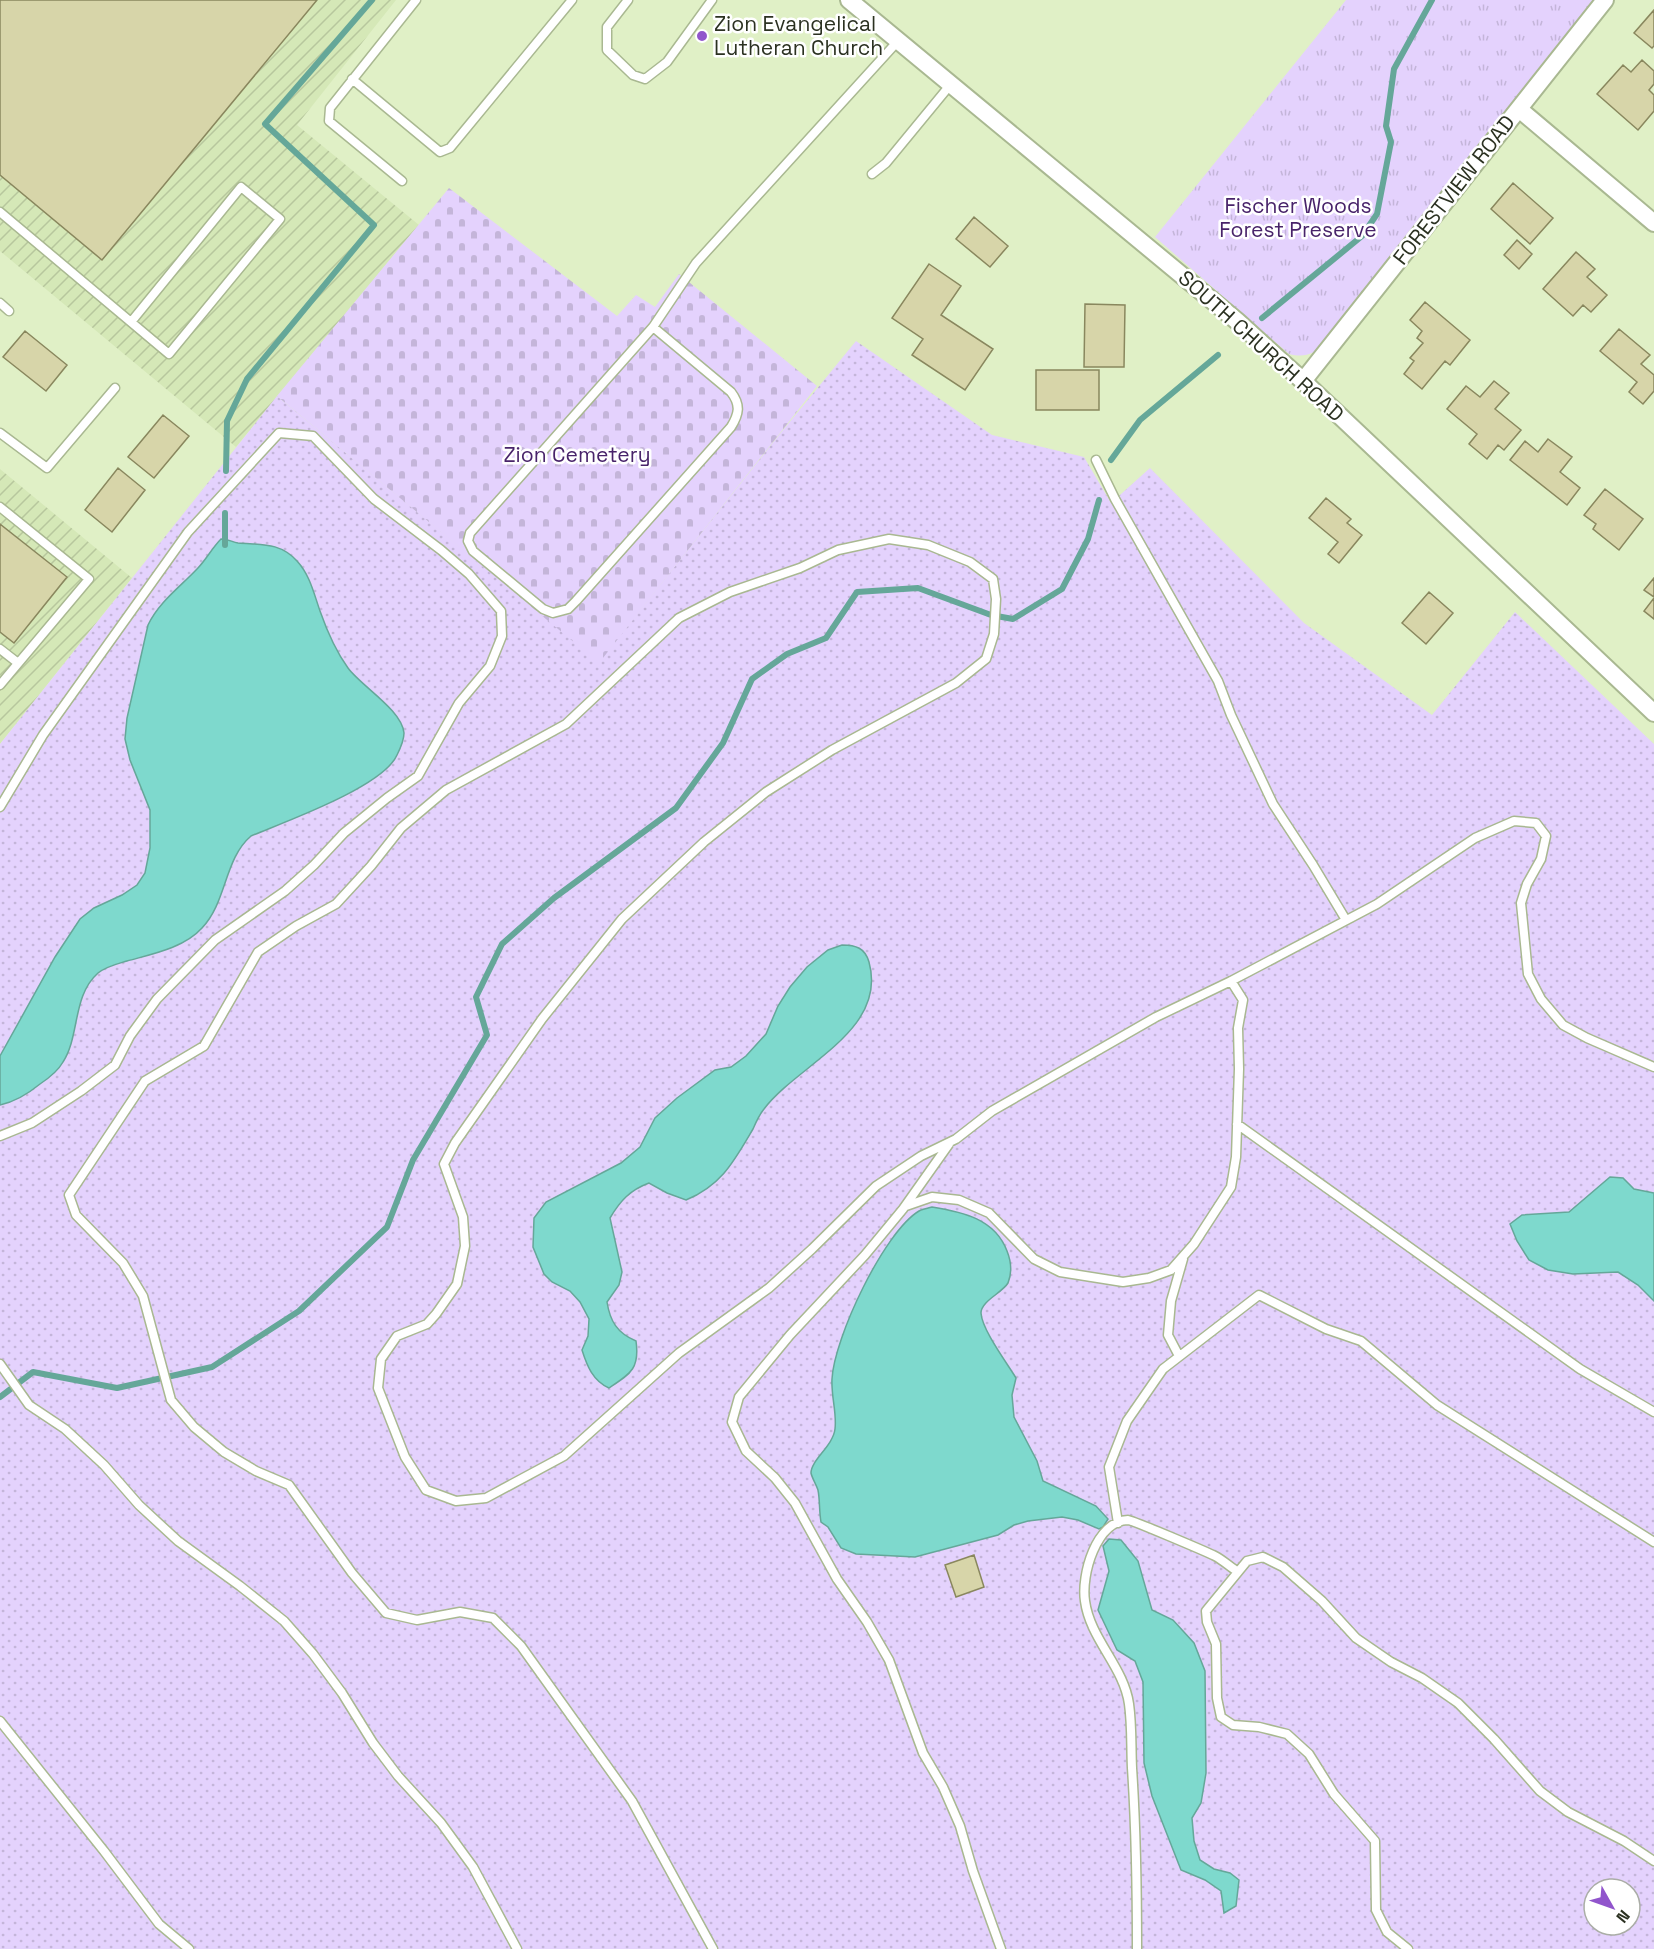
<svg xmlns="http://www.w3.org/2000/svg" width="1654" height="1949" font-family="'Space Grotesk',sans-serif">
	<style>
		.industrial { fill: url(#industrial-furrows) }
		.grass { fill: url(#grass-dots); fill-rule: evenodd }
		.cemetery { fill: url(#cemetery-stones) }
		.park { fill: url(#park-tufts) }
		.water { fill: #7ed9cd; stroke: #65a799; stroke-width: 1.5 }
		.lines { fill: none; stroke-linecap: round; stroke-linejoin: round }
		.stream { stroke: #65a799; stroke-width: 6 }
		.building { fill: #d7d5a9; stroke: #89875e; stroke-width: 1.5 }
		.service-casing { stroke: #a9b891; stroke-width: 11 }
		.minor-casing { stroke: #a9b891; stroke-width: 20 }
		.service { stroke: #fff; stroke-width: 8 }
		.minor { stroke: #fff; stroke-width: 16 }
		.poi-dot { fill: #9155cc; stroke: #fff; stroke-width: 2 }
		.labels { text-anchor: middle; stroke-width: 5; stroke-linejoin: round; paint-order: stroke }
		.poi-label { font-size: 21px; fill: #2b3121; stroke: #fff; text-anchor: start }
		.street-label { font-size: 21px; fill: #2b3121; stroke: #fff }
		.park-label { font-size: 21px; fill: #48236a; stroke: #fff }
	</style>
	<defs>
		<pattern id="industrial-furrows" width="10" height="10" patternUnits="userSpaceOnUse" patternTransform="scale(1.5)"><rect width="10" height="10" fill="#d5e8b7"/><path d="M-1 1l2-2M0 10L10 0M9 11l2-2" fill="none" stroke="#b7c79d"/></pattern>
		<pattern id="grass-dots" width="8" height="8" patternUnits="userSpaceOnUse" patternTransform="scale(1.5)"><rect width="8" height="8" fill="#e4d2fd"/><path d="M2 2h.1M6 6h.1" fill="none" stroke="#c4b5d9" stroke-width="1.8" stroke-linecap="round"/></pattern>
		<pattern id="cemetery-stones" width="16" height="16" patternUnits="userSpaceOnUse" patternTransform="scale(1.5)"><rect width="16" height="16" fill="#e4d2fd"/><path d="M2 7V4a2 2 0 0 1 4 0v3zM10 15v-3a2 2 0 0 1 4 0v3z" fill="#c4b5d9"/></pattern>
		<pattern id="park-tufts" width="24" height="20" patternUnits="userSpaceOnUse" patternTransform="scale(1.5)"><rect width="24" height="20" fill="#e4d2fd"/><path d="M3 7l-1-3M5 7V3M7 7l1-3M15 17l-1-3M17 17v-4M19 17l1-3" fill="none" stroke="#c4b5d9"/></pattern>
	</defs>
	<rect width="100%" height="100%" fill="#e0f0c6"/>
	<!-- industrial -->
	<path class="industrial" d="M0,0H396L297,125L419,225L236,447L0,251Z
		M0,469L132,578L0,744Z"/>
	<!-- grass -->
	<path class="grass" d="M856,341L992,435L1084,457L1111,503L1150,468L1304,623L1432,715L1515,612L1654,744V1949H0V744L277,396L599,662L779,435ZM1594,1889H1630V1925H1594Z"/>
	<!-- cemetery -->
	<path class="cemetery" d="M449,188L617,316L636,295L655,307L679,274L817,386L599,663L277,396Z"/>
	<!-- park -->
	<path class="park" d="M1346,0H1597L1326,344C1313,354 1305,358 1289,354L1155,237Z"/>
	<!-- water -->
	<path class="water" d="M221,539C228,539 232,542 238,543C261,545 280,542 297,561C310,575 314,594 320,611C327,631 335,650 348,668C361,686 402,710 404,733C404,740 400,749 397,755C383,787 284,822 251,836C224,859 227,902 202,928C184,948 152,954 127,961C117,964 107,966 98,973C72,996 80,1036 63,1062C58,1071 49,1078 40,1084C29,1093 14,1102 0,1105V1056L55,957L80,919L94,908L122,895L137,885L145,873L150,848V810L130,760L125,739L127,718L148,625C159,602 180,587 197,569C206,560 212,548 221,539Z
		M842,945C856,945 865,948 869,962C888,1031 798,1064 764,1109C759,1115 756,1122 753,1129C734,1161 722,1185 686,1200L667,1193L649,1183C630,1190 620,1201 610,1218L622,1272L619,1285L607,1302C610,1321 617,1333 636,1341C640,1369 630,1374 609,1388C593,1381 587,1366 582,1350L588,1336L589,1319L580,1302L570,1291L552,1282L544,1274L533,1247L534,1218L546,1202L621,1163L640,1147L655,1118L677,1098L715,1070L731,1067L746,1056L766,1034L778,1006L790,987L807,967L828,950Z
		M1610,1177L1623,1178L1634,1189L1654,1193V1301L1638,1285L1618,1272L1573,1274L1548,1270L1529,1260L1517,1241L1510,1224L1522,1215L1569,1212Z
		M932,1207C963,1212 995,1219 1007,1251C1011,1261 1012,1273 1008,1283C1002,1293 981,1301 981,1313C982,1330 1007,1363 1016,1378L1012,1395L1014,1417L1037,1461L1043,1481L1096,1506L1108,1519L1103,1527L1099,1529L1078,1520L1062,1517L1028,1521L1014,1525L998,1535L915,1557L856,1554L841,1548L828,1527L821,1522C819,1511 820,1500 818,1490C816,1484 812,1478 811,1473C811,1460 833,1446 835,1429C837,1413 831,1396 832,1379C834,1338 884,1232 919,1211C923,1209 928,1208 932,1207Z
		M1109,1539L1121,1540L1138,1561L1152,1610L1173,1620L1194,1643L1205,1671L1206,1773L1201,1803L1192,1818L1194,1841L1200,1860L1214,1869L1230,1873L1239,1880L1236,1906L1224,1913L1221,1891L1205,1880L1181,1870L1152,1796L1144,1763L1143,1682L1135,1661L1117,1650L1098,1610L1109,1571L1103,1546Z"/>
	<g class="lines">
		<!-- stream -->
		<path class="stream" d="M1262,318L1362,236L1377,214L1391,142L1386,126L1394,69L1432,0
			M1111,460L1140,420L1218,355
			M226,471L227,421L247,379L374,225L265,124L372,0
			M225,513V545
			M0,1397L33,1372L117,1388L212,1367L299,1311L387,1227L413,1160L487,1035L476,997L502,944L554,898L676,808L723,743L752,679L787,654L826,638L857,592L918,588L991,615L1013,619L1062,589L1088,539L1099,500"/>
	</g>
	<!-- building -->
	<path class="building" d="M0,0H317L102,260L0,175Z
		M1654,10V46L1652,48L1634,33Z
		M1642,60L1654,71V84L1649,90L1654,95V111L1638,130L1597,94L1623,65L1631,72Z
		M1513,183L1553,218L1530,244L1491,209Z
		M974,217L1008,246L990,267L956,239Z
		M1517,240L1532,254L1519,269L1504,255Z
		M1576,252L1595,269L1587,277L1607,295L1591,312L1583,305L1573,316L1543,289Z
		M929,264L961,286L941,315L993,349L965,390L912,355L923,339L892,318Z
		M1425,302L1470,340L1450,365L1445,361L1422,389L1404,374L1414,361L1410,358L1423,343L1417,338L1422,331L1410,320Z
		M1085,304L1125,305L1124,367H1084Z
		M1619,329L1650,355L1641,364L1654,375V391L1643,404L1629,392L1637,382L1600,351Z
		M25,331L67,365L46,391L3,357Z
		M1036,370H1099V410H1036Z
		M1494,381L1509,393L1495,409L1521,430L1504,450L1498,445L1487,459L1469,444L1477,434L1447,409L1466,386L1480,397Z
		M163,415L189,436L154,478L128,457Z
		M1548,439L1572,457L1560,472L1580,488L1567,505L1510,460L1525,441L1538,452Z
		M118,468L145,490L112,532L85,510Z
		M1605,489L1643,519L1619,550L1593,529L1596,524L1584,515Z
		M1326,498L1351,519L1347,523L1362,535L1339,563L1328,554L1338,542L1309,518Z
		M0,524L67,577L14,643L0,632Z
		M1654,578V597L1644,590Z
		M1429,592L1453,613L1426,644L1402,623Z
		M1654,598V619L1644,611Z
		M974,1555L984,1587L956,1597L945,1565Z"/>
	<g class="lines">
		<defs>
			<path id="service" d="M628,0L607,27V50L633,75L645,79L667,62L712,0
				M352,79L440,152L450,148L572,0
				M872,174L886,163L951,84
				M402,181L329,121L330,108L416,0
				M0,212L169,354L280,219L241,187L131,322
				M0,303L9,311
				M653,327L731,392C741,405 739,414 731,427L576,601L568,609L553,613L543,609L473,551L468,541L470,533L653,327L696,263L898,41
				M0,433L47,468L115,388
				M1096,460L1115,499L1218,681L1231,715L1273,804L1313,865L1346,920
				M0,507L89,579L0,685
				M0,649L18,663
				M0,807L43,735L188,532L279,433L313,436L374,499L441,550L469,574L501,611L502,636L490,666L459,703L418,776L387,798L344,833L314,865L285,891L215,940L157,999L130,1036L115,1065L81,1091L32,1123L0,1136
				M1237,1124L1580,1369L1654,1412
				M949,1144L903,1209L865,1255L790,1335L739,1397L732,1422L746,1451L775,1478L795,1503L837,1579L867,1622L889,1660L923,1753L943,1787L960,1826L973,1871L1001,1949
				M906,1206L932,1197L959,1200L989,1213L1034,1259L1060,1272L1123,1282L1149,1278L1171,1270L1194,1244L1231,1187L1236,1157L1239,1069L1238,1028L1243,1000L1231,981
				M1179,1356L1168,1335L1171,1301L1183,1259
				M0,1364L29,1405L65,1429L104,1465L139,1505L178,1541L240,1586L284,1621L313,1654L342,1693L373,1743L398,1776L441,1823L473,1867L517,1949
				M1118,1523L1109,1467L1127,1421L1163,1369L1259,1295L1326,1329L1361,1341L1437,1405L1654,1542
				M0,1721L104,1851L159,1924L189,1949
				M713,1949L632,1801L521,1646L493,1618L460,1612L417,1620L386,1613L352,1573L289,1485L256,1471L224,1452L194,1427L171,1400L143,1296L123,1263L76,1215L69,1195L145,1081L204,1046L258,952L296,926L336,904L371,866L401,828L446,790L566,724L679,618L730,592L800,568L838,550L889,539L928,545L970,562L993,579L996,599L994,634L986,659L956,683L832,750L766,792L704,842L622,919L542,1019L455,1143L444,1164L463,1217L465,1246L457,1284L436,1314L427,1324L397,1336L381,1359L378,1388L405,1457L426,1490L456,1501L486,1498L564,1456L679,1353L769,1288L812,1249L876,1186L921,1156L956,1139L992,1111L1156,1017L1231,981L1377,904L1475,838L1514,821L1536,823L1546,836L1541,859L1527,884L1521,903L1528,974L1541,999L1563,1025L1587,1038L1654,1067
				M1137,1949C1137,1888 1136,1828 1132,1768C1131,1746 1132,1725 1129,1704C1124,1667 1090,1639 1085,1601C1081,1575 1096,1521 1128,1520C1132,1520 1207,1552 1215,1556C1223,1560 1230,1567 1238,1572
				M1408,1949L1387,1932L1376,1910L1375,1841L1334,1794L1309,1754L1287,1734L1259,1727L1233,1725L1221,1717L1217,1698L1216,1644L1207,1622L1206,1611L1247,1561L1263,1557L1283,1567L1322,1601L1356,1638L1391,1662L1422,1678L1458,1703L1494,1739L1540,1791L1568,1812L1624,1841L1654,1861"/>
			<path id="minor" d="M849,0L1237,321L1303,381L1654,713
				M1519,109L1654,223
				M1303,381L1605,0"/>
		</defs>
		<!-- service casing -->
		<use href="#service" class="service-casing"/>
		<!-- minor casing -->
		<use href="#minor" class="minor-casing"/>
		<!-- service -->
		<use href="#service" class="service"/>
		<!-- minor -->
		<use href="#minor" class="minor"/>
	</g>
	<!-- markers -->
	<circle class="poi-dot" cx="702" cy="36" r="6"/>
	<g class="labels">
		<!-- poi labels -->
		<g class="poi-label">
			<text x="714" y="31">Zion Evangelical<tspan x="714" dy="24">Lutheran Church</tspan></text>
		</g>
		<!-- street labels -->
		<g class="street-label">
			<text transform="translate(1454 190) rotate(-52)" y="7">FORESTVIEW ROAD</text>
			<text transform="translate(1261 346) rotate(42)" y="7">SOUTH CHURCH ROAD</text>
		</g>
		<!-- park labels -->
		<g class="park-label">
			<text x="1298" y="213">Fischer Woods<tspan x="1298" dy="24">Forest Preserve</tspan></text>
			<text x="577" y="462">Zion Cemetery</text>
		</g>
	</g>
	<!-- north arrow -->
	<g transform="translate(1612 1907) rotate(130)"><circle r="28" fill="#ffffff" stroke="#aaada6" stroke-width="1.5"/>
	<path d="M0-4.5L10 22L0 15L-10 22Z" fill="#9155cc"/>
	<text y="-9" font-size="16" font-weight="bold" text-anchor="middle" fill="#2b3121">N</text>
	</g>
</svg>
